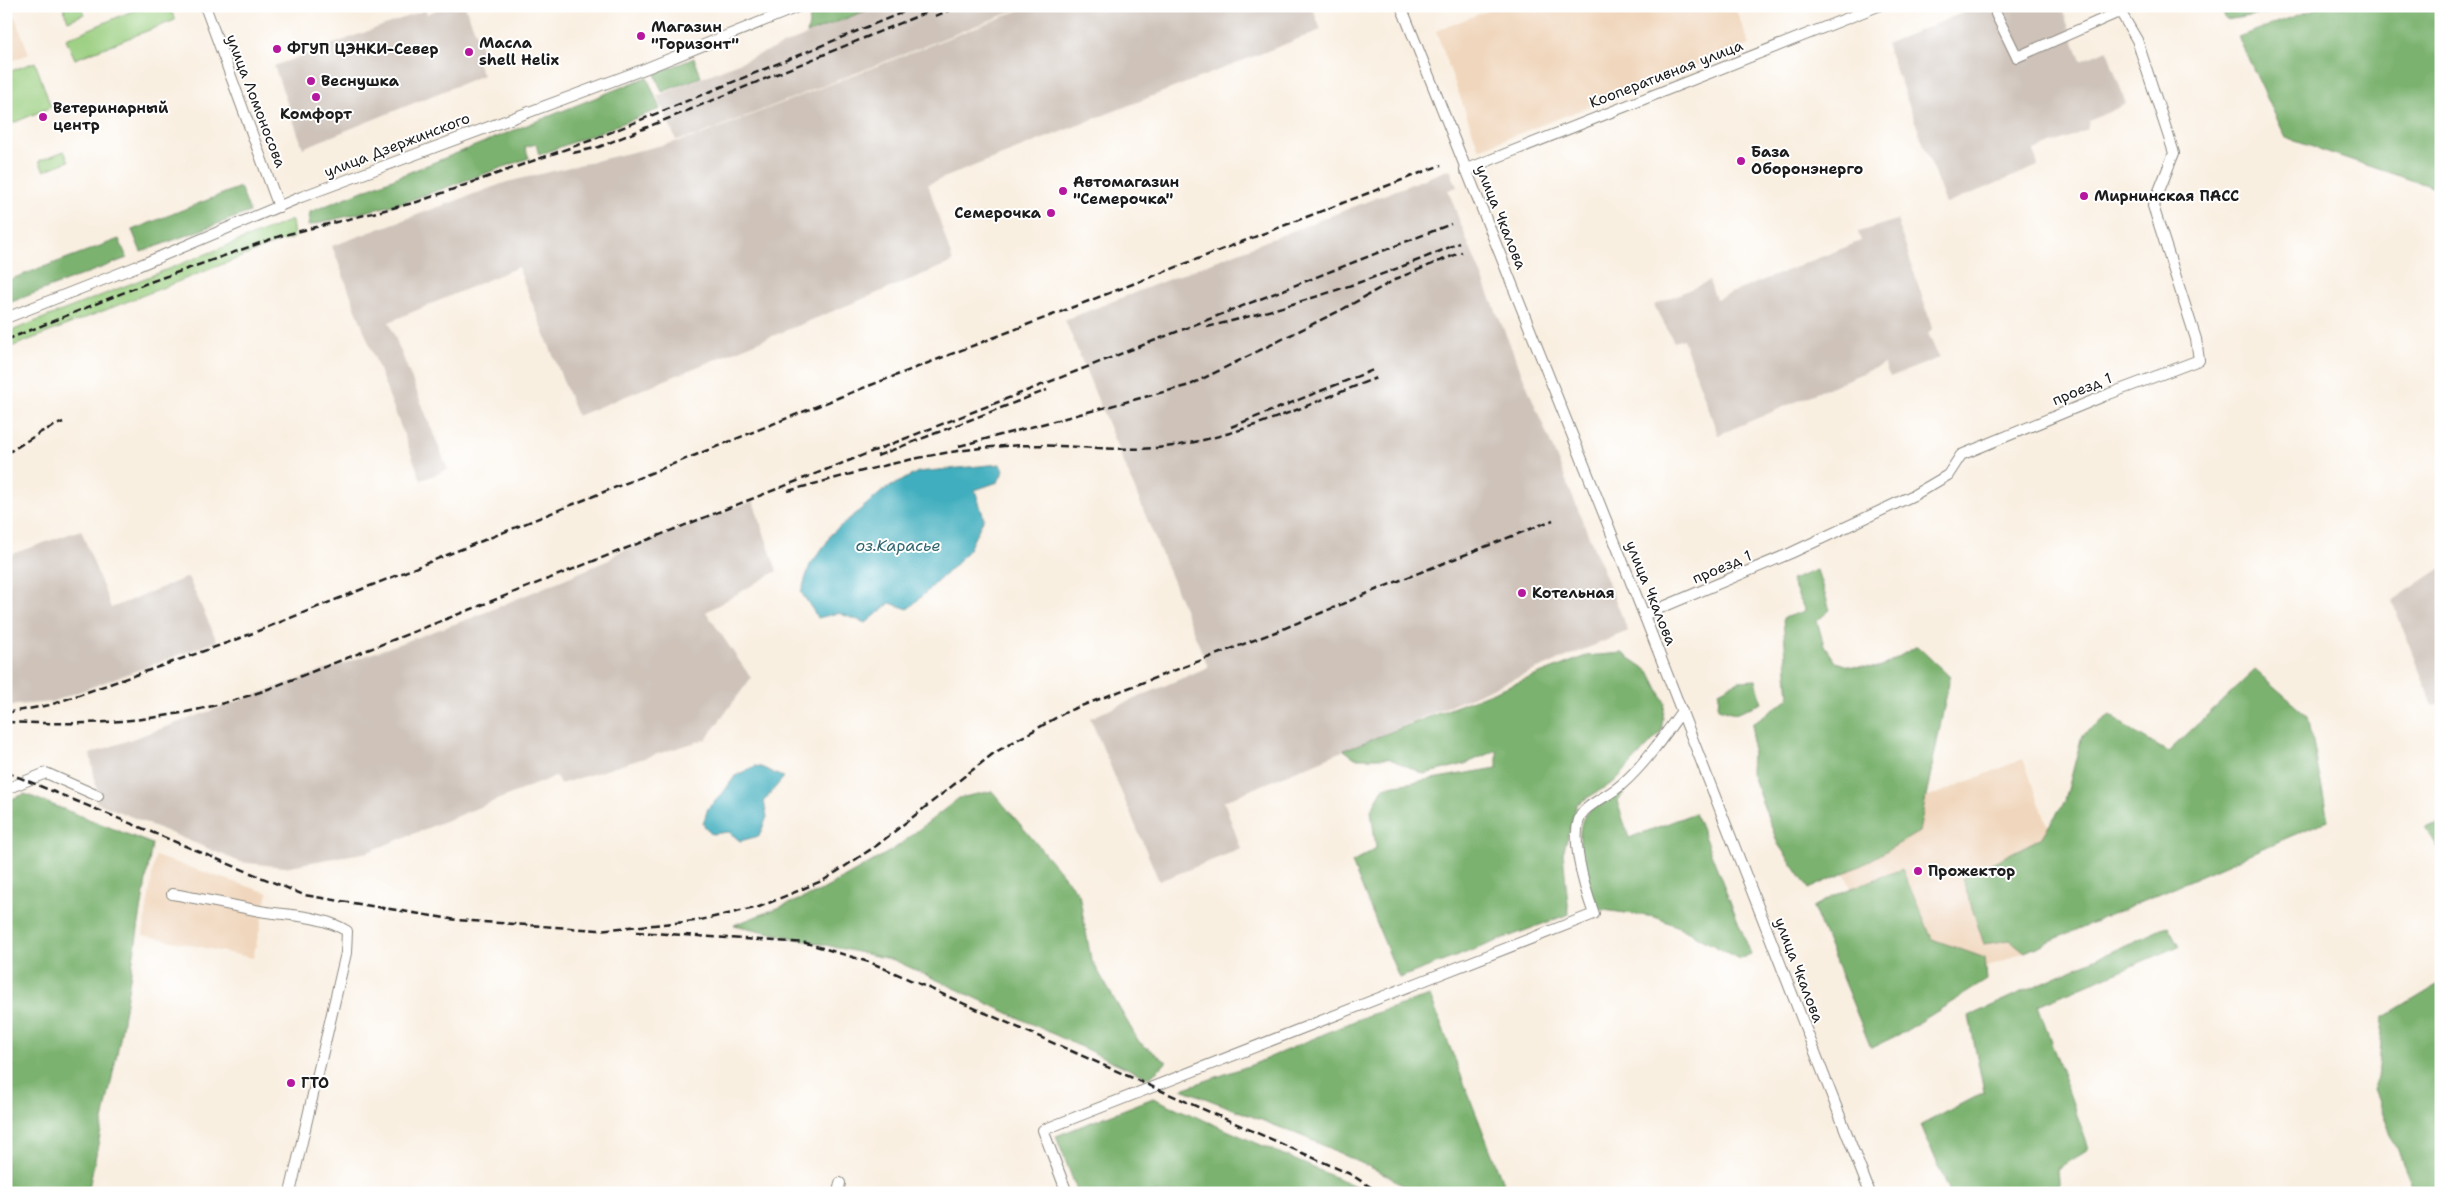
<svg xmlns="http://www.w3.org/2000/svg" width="2447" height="1199" font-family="'Shantell Sans',sans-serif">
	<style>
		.built { fill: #f0d6bc }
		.industrial { fill: #cec2b9 }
		.green { fill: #9bcf81; stroke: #5c764e }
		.forest { fill: #7cb26f; stroke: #4c6746 }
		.water { fill: #41aebe; stroke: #2e656d }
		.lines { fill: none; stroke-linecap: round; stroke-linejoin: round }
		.minor-casing { stroke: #8a867e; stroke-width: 12 }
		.minor { stroke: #fff; stroke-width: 10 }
		.rail { stroke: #1c1c1c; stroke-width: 2.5; stroke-dasharray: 8 4; stroke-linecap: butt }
		.poi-dot { fill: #b5179e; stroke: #fff; stroke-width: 2 }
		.labels { text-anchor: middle; stroke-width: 4; stroke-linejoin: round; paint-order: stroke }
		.poi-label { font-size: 15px; font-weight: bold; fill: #1c1c1c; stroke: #fff; text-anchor: start }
		.street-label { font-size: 15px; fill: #1c1c1c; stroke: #fff }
		.water-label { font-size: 16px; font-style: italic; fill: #2e656d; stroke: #fff }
	</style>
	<rect width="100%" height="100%" fill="#fff"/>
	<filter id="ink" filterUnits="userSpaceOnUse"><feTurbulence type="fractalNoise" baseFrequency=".02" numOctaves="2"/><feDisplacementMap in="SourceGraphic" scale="10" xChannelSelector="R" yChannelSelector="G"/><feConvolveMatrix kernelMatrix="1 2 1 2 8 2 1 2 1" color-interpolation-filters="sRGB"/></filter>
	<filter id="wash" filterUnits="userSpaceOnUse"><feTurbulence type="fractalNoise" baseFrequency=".0096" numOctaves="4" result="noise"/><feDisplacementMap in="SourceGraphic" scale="20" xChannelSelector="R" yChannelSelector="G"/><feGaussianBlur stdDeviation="1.12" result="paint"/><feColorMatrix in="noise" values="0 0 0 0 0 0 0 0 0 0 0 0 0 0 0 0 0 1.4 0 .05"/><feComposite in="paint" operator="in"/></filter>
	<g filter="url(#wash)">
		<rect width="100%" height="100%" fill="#f9efe1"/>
		<!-- built -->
		<path class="built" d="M6,6H11L29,54L6,63Z
			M1499,6H1734L1750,45L1479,149L1436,31Z
			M2023,759L2085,926L1898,1005L1830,837Z
			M155,856L268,893L253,958L143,935Z"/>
		<!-- industrial -->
		<path class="industrial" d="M445,6H465L483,51L474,56L483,75L303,148L274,66L425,10L427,14Z
			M879,6H1026L696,136L676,140L657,96Z
			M1030,6H1312L1321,30L928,184L953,262L577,416L518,267L389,322L448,470L421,480L332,246L507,182L696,137Z
			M1979,6H2061L2081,61L2107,50L2126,104L2089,121L2087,130L2034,151L2038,166L1946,204L1886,44Z
			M1450,169L1457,187L1448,190L1466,238L1628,631L1224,801L1241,849L1159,881L1090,718L1208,667L1065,320Z
			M1897,220L1931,324L1932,329L1928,333L1939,358L1890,377L1884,364L1718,435L1683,339L1674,342L1654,305L1709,281L1716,299L1861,241L1858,232Z
			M753,501L777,571L706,612L751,678L706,739L560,784L556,776L368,852L284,867L240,862L96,802L98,796L90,754L474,617L609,560L617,553Z
			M81,530L111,608L188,577L217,641L51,702L6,706V556Z
			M2441,568V704L2433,706L2392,601Z"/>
		<!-- green -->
		<path class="green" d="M63,6H81L84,14L68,21Z
			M144,6H169L175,20L75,59L66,39Z
			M35,62L51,107L6,126V73Z
			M64,151L69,161L44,171L39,161Z
			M292,220L294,238L282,241L6,349V333Z"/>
		<!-- forest -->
		<path class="forest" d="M828,6H878L807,34L811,13Z
			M2220,6H2312L2226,20Z
			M2323,6H2441V190L2286,138L2238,37Z
			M694,58L701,77L662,92L655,74Z
			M647,77L660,109L539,155L536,144L525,147L529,158L405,202L308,226L310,212Z
			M240,187L250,212L141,252L132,230Z
			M119,239L127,258L6,304V281Z
			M1817,570L1830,610L1817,621L1824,645L1836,662L1848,666L1879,668L1917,646L1950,677L1919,832L1862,865L1809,889L1778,844L1751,773L1753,723L1789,698L1783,618L1805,611L1791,580Z
			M1622,653L1649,671L1665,703L1661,732L1614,782L1577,804L1563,853L1569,914L1399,978L1352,863L1376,848L1371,810L1384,787L1497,768V750L1465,764L1424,774L1388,758H1355L1344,750L1586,656Z
			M2255,670L2308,716L2328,820L2025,952L2010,940L1984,944L1962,878L2041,838L2065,801L2082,735L2110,715L2137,734L2168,752Z
			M1756,680L1762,703L1735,713L1718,708L1719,691L1738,681Z
			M1623,788V794L1617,801L1629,838L1695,813L1751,954L1739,959L1679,927L1655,917L1596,909C1588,885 1571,838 1585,815C1590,807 1614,794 1623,788Z
			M992,791L1079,894L1091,959L1139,1042L1167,1062L1148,1078L894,960L734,925L819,892L894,849L959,798Z
			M25,794L152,844L120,1039L88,1193H6V801Z
			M2441,822V854L2425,828Z
			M1902,869L1932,939L1985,958L1987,980L1904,1032L1871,1048L1813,907L1844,891Z
			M2168,926L2179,946L2038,1005L2089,1149L2058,1169L2060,1193H1950L1921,1125L1984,1092L1969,1016Z
			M2441,983V1193H2415L2373,1090L2378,1077L2383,1018Z
			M1430,996L1507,1193H1413L1389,1176L1307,1138L1182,1089L1254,1064L1366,1016Z
			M1153,1098L1353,1185L1365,1193H1078L1056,1136Z"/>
		<!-- water -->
		<path class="water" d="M1000,464L1004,470L998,482L975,490L984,518L969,549L954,566L908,609L890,603L866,623L838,613L818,618L801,592L810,565L827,542L831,534L884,490L918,472Z
			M755,766C766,767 772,774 784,777L764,801L767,817L759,836L740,841L729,832L711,834L703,824L708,808L723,793L735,776Z"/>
	</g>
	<g filter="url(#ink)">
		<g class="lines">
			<defs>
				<path id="minor" d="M205,6L279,207
					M1401,6L1644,615L1870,1193
					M1996,14L2017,57L2119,12
					M1465,170L1878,6
					M6,318L138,266L301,197L647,68L800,6
					M1644,615L1791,553L1914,495L1948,475L1961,455L2109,394L2199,360L2196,339L2153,206L2174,153L2137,40L2117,6
					M6,789L46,773L98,796
					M172,894C202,899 231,905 260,911C290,916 321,915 347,931L346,953L290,1193
					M838,1193L840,1183
					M1067,1193L1043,1130C1228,1059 1410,985 1594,914C1586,892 1566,830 1584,811C1594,801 1610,795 1621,785C1645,764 1663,737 1682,711"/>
			</defs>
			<!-- minor casing -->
			<use href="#minor" class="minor-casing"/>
			<!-- minor -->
			<use href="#minor" class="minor"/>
			<!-- rail -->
			<path class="rail" d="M935,16L960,6
				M573,153L599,147L942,6
				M1207,327C1294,306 1377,279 1459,243
				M6,340L150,282L280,236L417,202L592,140L918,6
				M1231,427L1373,370
				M959,446L1190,385L1343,309L1398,278L1462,252
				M6,454L41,432L63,422
				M877,456L1047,390
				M788,491C859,472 932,450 1006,446C1064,442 1122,455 1179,445C1248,433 1312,403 1376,378
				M6,713L50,705L238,639L840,397L1441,165
				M6,722C101,726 172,722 263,691L1451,224
				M6,772L304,895L457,920L598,930L696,921L759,907L824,880L876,846L994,753L1068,711L1278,631L1378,589L1553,520
				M636,932L806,943L872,963L1350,1174L1380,1193"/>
		</g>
	</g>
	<!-- markers -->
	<g class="poi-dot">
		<circle cx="641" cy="36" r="5"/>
		<circle cx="277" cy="49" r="5"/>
		<circle cx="469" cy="52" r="5"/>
		<circle cx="311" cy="81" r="5"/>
		<circle cx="316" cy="97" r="5"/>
		<circle cx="43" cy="117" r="5"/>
		<circle cx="1741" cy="161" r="5"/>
		<circle cx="1063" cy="191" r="5"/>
		<circle cx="2084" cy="196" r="5"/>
		<circle cx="1051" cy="213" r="5"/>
		<circle cx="1522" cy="593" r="5"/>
		<circle cx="1918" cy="871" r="5"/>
		<circle cx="291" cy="1083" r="5"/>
	</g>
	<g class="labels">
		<!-- poi labels -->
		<g class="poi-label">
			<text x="651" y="32">Магазин<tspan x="651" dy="17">"Горизонт"</tspan></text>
			<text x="479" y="48">Масла<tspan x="479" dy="17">shell Helix</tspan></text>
			<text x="287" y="54">ФГУП ЦЭНКИ-Север</text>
			<text x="321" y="86">Веснушка</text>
			<text x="53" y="113">Ветеринарный<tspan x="53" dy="17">центр</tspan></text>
			<text x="316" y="119" text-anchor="middle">Комфорт</text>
			<text x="1751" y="157">База<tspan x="1751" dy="17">Оборонэнерго</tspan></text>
			<text x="1073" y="187">Автомагазин<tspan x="1073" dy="17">"Семерочка"</tspan></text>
			<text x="2094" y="201">Мирнинская ПАСС</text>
			<text x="1041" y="218" text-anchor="end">Семерочка</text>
			<text x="1532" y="598">Котельная</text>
			<text x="1928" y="876">Прожектор</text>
			<text x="301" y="1088">ГТО</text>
		</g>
		<!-- street labels -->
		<g class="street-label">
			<text transform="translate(1666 74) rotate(-21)" y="5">Кооперативная улица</text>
			<text transform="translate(256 101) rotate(69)" y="5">улица Ломоносова</text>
			<text transform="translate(397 145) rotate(-21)" y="5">улица Дзержинского</text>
			<text transform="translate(1501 217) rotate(68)" y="5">улица Чкалова</text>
			<text transform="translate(2082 389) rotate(-22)" y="5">проезд 1</text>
			<text transform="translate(1722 567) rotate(-23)" y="5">проезд 1</text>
			<text transform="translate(1651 593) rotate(68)" y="5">улица Чкалова</text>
			<text transform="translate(1799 970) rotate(69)" y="5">улица Чкалова</text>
		</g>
		<!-- water labels -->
		<g class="water-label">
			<text x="898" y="551">оз.Карасье</text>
		</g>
	</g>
	<!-- margin -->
	<rect width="2447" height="1199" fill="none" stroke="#fff" stroke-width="25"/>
</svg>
